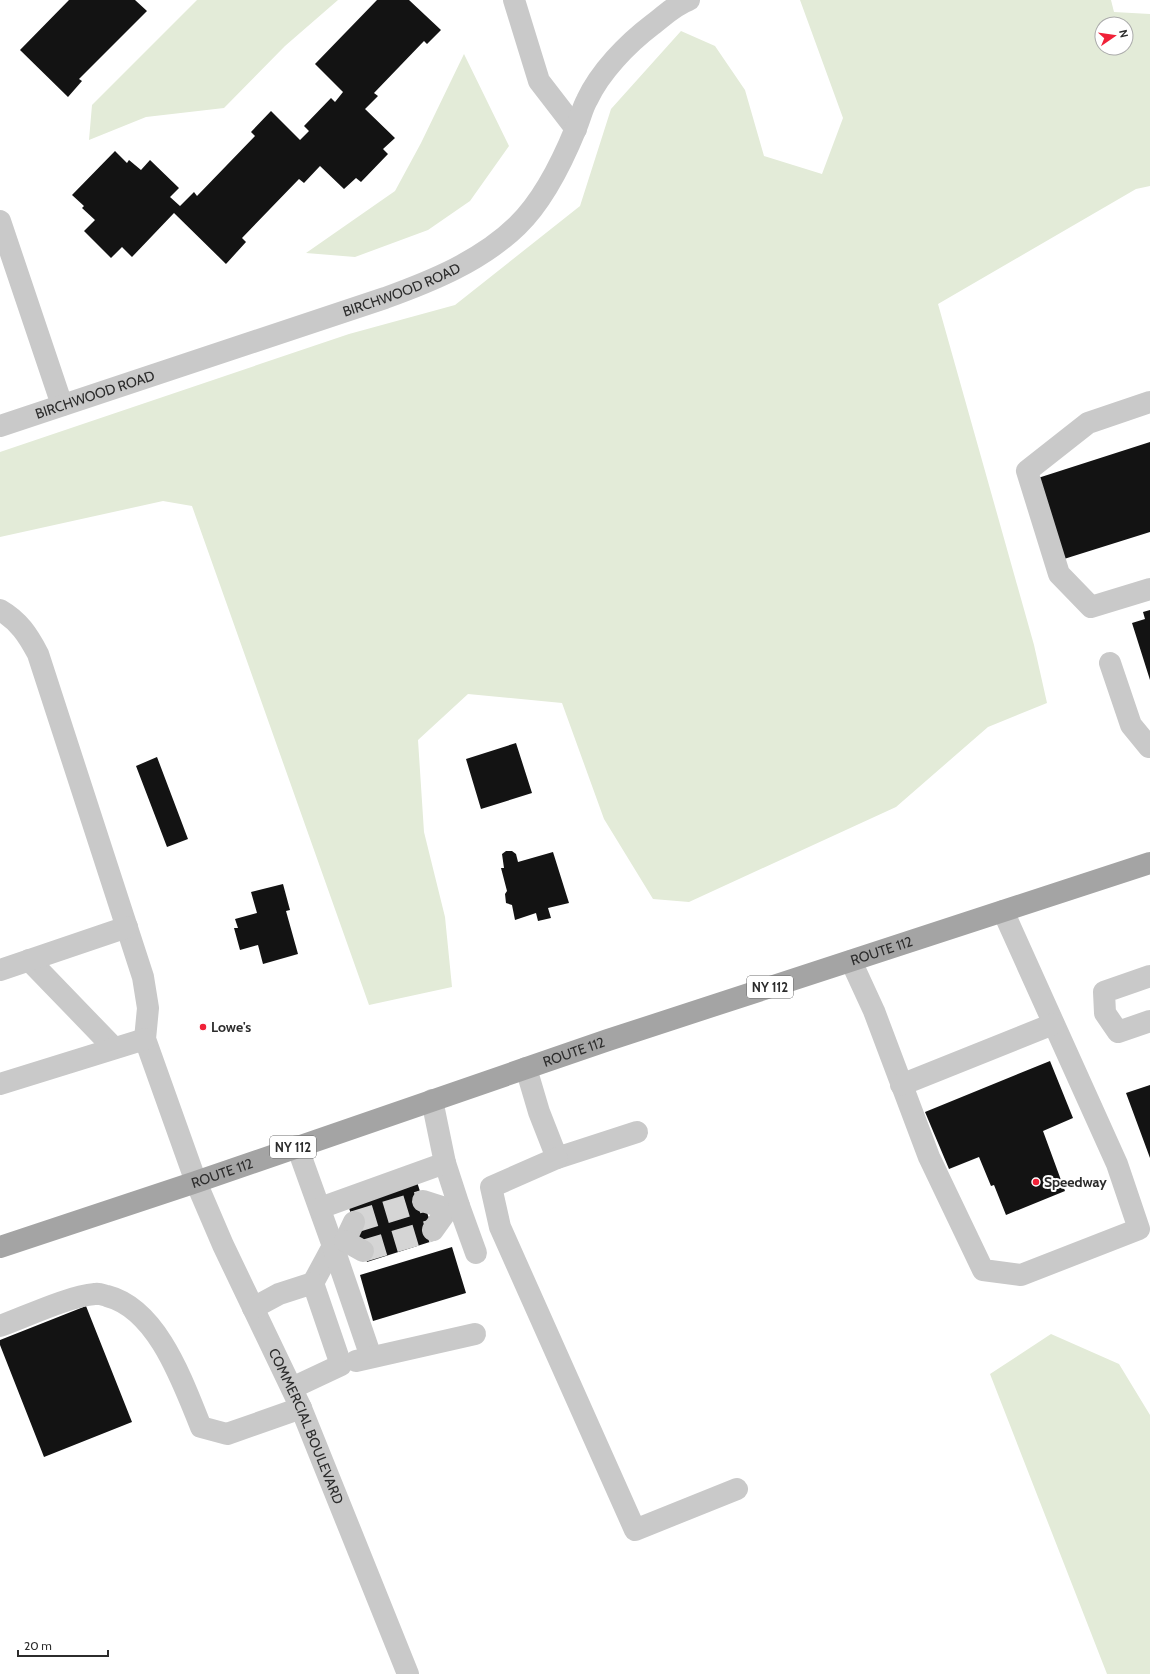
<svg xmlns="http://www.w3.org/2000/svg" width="1150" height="1674" font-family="Cabin,sans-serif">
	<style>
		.green { fill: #e3ebd8; fill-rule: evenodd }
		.building { fill: #131313 }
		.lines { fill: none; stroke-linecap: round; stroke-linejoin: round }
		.minor-tunnel { stroke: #d5d5d5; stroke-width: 22; stroke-dasharray: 22 11; stroke-linecap: butt }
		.minor { stroke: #c9c9c9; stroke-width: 22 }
		.major { stroke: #a4a4a4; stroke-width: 22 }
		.poi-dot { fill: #f02138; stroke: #fff; stroke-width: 1.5 }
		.labels { text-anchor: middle; stroke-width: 4; stroke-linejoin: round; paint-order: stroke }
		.shield { fill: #fff; stroke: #6b6b6b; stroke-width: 1 }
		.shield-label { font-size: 13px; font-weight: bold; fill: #2c2c2c }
		.street-label { font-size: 14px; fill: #2c2c2c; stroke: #fff }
		.poi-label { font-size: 14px; font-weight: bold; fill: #2c2c2c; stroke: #fff; text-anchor: start }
	</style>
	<rect width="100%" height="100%" fill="#fff"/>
	<!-- green -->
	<path class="green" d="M197,0H338L285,46L224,108L146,117L89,140L92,105Z
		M800,0H1111L1114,12L1150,14V186L1136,189L938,304L1034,645L1047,703L988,727L896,807L689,902L653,899L604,819L562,703L468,694L418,740L424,832L445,917L452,987L369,1005L192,506L163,501L0,537V452L349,334L455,305L580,206L611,109L681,31L715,46L745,90L764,156L822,174L843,118ZM1102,24H1126V48H1102Z
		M464,54L509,146L470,201L428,230L355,257L306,253L395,191L421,143Z
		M1051,1334L1119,1364L1150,1415V1674H1107L990,1374Z"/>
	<!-- building -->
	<path class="building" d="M69,0H135L147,11L79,79L82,81L68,97L20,50Z
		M377,0H409L441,30L427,44L424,41L374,93L378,96L365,109L395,138L383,149L388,154L361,182L356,178L344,189L320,166L304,183L299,179L242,238L246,242L226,264L174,213L132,257L122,247L111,258L84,231L95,220L82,208L84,206L72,195L115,151L127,163L129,160L141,170L150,160L179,188L170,197L180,206L194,192L197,196L255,136L251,132L271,111L300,140L309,131L304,126L331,98L335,102L343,92L315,64Z
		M1150,442V532L1064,559L1038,478Z
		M1150,610V680L1132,623L1145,619L1143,612Z
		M516,743L532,793L481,809L466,759Z
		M157,757L188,839L167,847L136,766Z
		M506,851H512L516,854L518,862L553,852L569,903L548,908L551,918L538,921L536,913L515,920L512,905L506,903L505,894L507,891L501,868H504L502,854Z
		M283,884L290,910L286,911L298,954L263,964L258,945L240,950L234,928H238L235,919L257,913L251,892Z
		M1050,1061L1073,1118L1043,1131L1065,1191L1006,1215L994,1185L991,1186L979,1157L949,1169L925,1112Z
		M1150,1085V1158L1126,1093Z
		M416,1179L436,1240L367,1262L347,1202Z
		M452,1247L466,1293L373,1321L360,1275Z
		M86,1306L132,1422L44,1457L0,1345V1340Z"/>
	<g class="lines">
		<!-- minor-tunnel -->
		<path class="minor-tunnel" d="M354,1222L423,1201
			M363,1251L433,1230"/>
		<!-- minor -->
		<g class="minor">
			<path d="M514,0L539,81L576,129"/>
			<path d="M0,221L62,405"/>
			<path d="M1150,402L1088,423L1027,471L1059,574L1091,607L1150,589"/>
			<path id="s1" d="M0,426L385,298C432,281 481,261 517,226C542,202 563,160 576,128C580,119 582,109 587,100C600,72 627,44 652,25C664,16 675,5 689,0"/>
			<path id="s2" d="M0,610C19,621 28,635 38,654L143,977L148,1008L145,1039L196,1182L223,1245L301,1408L408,1674"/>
			<path d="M1110,663L1131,725L1149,747"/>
			<path d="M29,960L114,1048"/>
			<path d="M851,961L874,1011L929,1157L983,1270L1021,1275L1139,1229L1117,1164L1003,911"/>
			<path d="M0,970L127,927"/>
			<path d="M1150,976L1104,992L1105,1013L1118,1032L1150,1021"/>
			<path d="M526,1068L539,1112L557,1158L637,1132"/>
			<path d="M0,1084L145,1039"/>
			<path d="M901,1085L1053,1024"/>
			<path d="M297,1146L333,1246L313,1283"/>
			<path d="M557,1158L491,1187L500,1227L635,1530L737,1489"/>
			<path d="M445,1163L459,1206L448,1209"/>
			<path d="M423,1201L448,1209L433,1230"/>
			<path d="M459,1206L476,1253"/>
			<path d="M320,1208L445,1163L432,1100"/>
			<path d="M354,1222L345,1241L333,1246L371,1357"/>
			<path d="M345,1241L363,1251"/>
			<path d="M253,1308L279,1294L313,1283L341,1365L292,1388"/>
			<path d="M0,1326C25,1317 69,1296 95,1294C99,1293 103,1295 107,1296C158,1309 183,1383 201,1427L227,1434L301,1408"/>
			<path d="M356,1361L475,1334"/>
		</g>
		<!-- major -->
		<path class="major" id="s3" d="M0,1247L196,1182L608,1040L1150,863"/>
	</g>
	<!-- markers -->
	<g class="poi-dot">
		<circle cx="203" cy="1027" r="4"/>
		<circle cx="1036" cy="1182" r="4"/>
	</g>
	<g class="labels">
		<!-- shield labels -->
		<g class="shield">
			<rect x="747" y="976" width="46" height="22" rx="3"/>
			<rect x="270" y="1136" width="46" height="22" rx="3"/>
		</g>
		<g class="shield-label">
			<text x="770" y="992">NY 112</text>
			<text x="293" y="1152">NY 112</text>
		</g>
		<!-- street labels -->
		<g class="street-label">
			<text dy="5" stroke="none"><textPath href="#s1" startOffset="424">BIRCHWOOD ROAD</textPath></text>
			<text dy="5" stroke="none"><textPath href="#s1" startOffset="100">BIRCHWOOD ROAD</textPath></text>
			<text dy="5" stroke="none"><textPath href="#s3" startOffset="930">ROUTE 112</textPath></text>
			<text dy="5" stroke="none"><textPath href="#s3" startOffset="606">ROUTE 112</textPath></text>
			<text dy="5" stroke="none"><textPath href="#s3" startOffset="234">ROUTE 112</textPath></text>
			<text dy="5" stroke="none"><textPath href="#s2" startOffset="881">COMMERCIAL BOULEVARD</textPath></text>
		</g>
		<!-- poi labels -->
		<g class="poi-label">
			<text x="211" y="1032">Lowe's</text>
			<text x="1044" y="1187">Speedway</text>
		</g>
	</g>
	<!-- north arrow -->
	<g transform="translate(1114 36) rotate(77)"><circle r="19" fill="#ffffff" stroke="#ababab"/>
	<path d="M0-3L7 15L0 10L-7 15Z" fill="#f02138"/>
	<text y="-6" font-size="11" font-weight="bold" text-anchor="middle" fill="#2c2c2c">N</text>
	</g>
	<!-- scale -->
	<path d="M18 1650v6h90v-6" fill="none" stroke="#2c2c2c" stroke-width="2"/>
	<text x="24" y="1650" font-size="12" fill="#2c2c2c" stroke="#ffffff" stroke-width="3" paint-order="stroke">20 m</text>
</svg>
